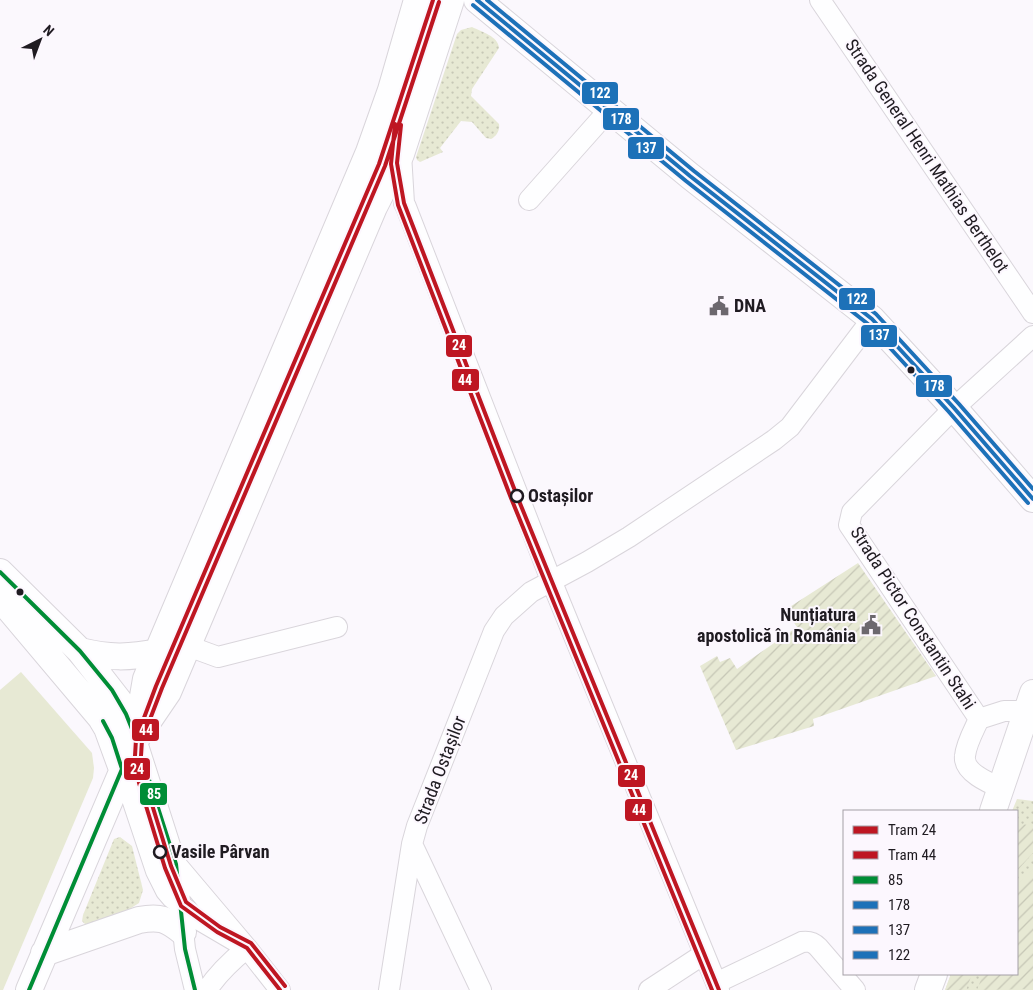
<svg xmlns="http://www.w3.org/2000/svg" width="1033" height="990" font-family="'Roboto Condensed',sans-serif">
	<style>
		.park { fill: url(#park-dots) }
		.garden { fill: url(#garden-furrows) }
		.pitch { fill: #e7e9d4 }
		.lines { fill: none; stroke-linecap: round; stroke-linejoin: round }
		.minor-casing { stroke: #d9d5db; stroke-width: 22 }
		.major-casing { stroke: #d9d5db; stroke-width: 28 }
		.minor { stroke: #fefeff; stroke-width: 20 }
		.major { stroke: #fefeff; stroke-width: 26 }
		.bus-1-casing { stroke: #fcf7fe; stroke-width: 8 }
		.bus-2-casing { stroke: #fcf7fe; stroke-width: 8 }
		.bus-3-casing { stroke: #fcf7fe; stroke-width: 8 }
		.bus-4-casing { stroke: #fcf7fe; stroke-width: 8 }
		.bus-1 { stroke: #008d36; stroke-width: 4 }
		.bus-2 { stroke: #1d71b8; stroke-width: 4 }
		.bus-3 { stroke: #1d71b8; stroke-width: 4 }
		.bus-4 { stroke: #1d71b8; stroke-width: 4 }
		.tram-1-casing { stroke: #fcf7fe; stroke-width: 8 }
		.tram-2-casing { stroke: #fcf7fe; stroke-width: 8 }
		.tram-1 { stroke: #be1622; stroke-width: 4 }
		.tram-2 { stroke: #be1622; stroke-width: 4 }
		.bus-dot { fill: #1f1b21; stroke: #fcf7fe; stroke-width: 2 }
		.stop-dot { fill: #fcf7fe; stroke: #1f1b21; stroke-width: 2.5 }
		.labels { text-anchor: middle; stroke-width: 4; stroke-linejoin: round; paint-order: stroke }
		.street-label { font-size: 18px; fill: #1f1b21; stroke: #fcf7fe }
		.poi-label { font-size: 18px; font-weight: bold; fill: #1f1b21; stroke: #fcf7fe; text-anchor: start }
		.stop-label { font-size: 18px; font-weight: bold; fill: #1f1b21; stroke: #fcf7fe; text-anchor: start }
		.line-badge { stroke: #fcf7fe; stroke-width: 2 }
		.badge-label { font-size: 14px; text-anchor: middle; font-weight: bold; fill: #fff }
	</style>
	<defs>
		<pattern id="park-dots" width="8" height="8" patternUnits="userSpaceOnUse" patternTransform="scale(1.25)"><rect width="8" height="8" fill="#e7e9d4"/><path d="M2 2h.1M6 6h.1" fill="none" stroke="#c6c7b6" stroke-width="1.8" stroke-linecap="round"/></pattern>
		<pattern id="garden-furrows" width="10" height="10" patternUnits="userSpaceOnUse" patternTransform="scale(1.25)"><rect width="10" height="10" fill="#e7e9d4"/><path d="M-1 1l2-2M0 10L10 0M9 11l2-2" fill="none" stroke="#c6c7b6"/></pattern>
	</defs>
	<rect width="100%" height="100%" fill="#fbf8fd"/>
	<!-- park -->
	<path class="park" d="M472,27C482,32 498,36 499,48L472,89L471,96L499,124C500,130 497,136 491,139L486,138L472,122L461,121L440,148L443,152L420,162L417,160L416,157L457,34L461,30Z
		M1017,799L1033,801V990H945L951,974H1017V811H1012Z
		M120,837L132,846L143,890L139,903L128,910L90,924H85L82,921L83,915L114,839Z"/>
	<!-- garden -->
	<path class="garden" d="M858,563L936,676L813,719L814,726L736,750L700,666L717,656L720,662L730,658L737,669L797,627L785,610Z
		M1017,823L1033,826V853L1017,871Z
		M1033,869V989L977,990L983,974H1017V888L1020,882Z
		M951,974H972L966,990H945Z"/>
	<!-- pitch -->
	<path class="pitch" d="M21,672L92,753L94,768L93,778L3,990H0V690Z"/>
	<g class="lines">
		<defs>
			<path id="minor" d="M820,0L1033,313
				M401,154L404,203L406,207L551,580L719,990
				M529,200L609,110
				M188,646L218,657L337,627
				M979,719L849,525L852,512L954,408L1033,336
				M979,719C974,730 966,744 965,756C963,772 989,783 1001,788
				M979,719L1004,711H1027
				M136,739L176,864L185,949L195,990
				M122,769L156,871L166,891L172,898L201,921L247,948
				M412,844L481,990
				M176,864L247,948L280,990
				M716,983L802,942C809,941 813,942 818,947L855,990
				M207,990C218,973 231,961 247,948
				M389,990L412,844L417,826L494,631L504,616L531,592L587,562L629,537L774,440L790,427L872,319
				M649,990L704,954"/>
			<path id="major" d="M477,0L690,176L872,319L954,408L1033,499
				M0,572L80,651L119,701L136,739
				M0,598L101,718L107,728L122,769
				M80,651C109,658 129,658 158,652
				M137,731L146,679L369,152L391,90L417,0
				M993,811L1033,693
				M44,953L139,920C160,916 167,919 183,932
				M29,990L136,739L168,692L374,207L401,154L451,0
				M928,990L934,974"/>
		</defs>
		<!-- minor casing -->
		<use href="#minor" class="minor-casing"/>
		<!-- major casing -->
		<use href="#major" class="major-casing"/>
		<!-- minor -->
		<use href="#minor" class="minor"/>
		<!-- major -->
		<use href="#major" class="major"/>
		<defs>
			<path id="bus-1" d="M0,572L80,651L112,690L126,714L136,739L176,864L185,949L195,990
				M29,990L122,769L112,738L103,721"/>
			<path id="bus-2" d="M477,0L690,176L872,319L954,408L1033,499"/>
			<path id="bus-3" d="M473,5L686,181L868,324L949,412L1028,503"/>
			<path id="bus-4" d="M487,0L694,171L876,314L959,404L1033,489"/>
		</defs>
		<!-- bus-1 casing -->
		<use href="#bus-1" class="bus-1-casing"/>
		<!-- bus-2 casing -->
		<use href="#bus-2" class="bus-2-casing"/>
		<!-- bus-3 casing -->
		<use href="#bus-3" class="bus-3-casing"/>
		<!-- bus-4 casing -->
		<use href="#bus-4" class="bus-4-casing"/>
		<!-- bus-1 -->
		<use href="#bus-1" class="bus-1"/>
		<!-- bus-2 -->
		<use href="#bus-2" class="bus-2"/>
		<!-- bus-3 -->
		<use href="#bus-3" class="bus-3"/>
		<!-- bus-4 -->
		<use href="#bus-4" class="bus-4"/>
		<defs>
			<path id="tram-1" d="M401,125L397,163L404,203L517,496L719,990
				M280,990L247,948L217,932L181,906L165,868L139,783L135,756L136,739L156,686L379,164L433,0"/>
			<path id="tram-2" d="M395,124L391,164L398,205L511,498L712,990
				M285,986L251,943L220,927L186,902L171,866L145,782L141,756L142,740L162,688L385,166L439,2"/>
		</defs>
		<!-- tram-1 casing -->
		<use href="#tram-1" class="tram-1-casing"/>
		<!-- tram-2 casing -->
		<use href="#tram-2" class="tram-2-casing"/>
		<!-- tram-1 -->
		<use href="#tram-1" class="tram-1"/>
		<!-- tram-2 -->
		<use href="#tram-2" class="tram-2"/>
	</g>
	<!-- icons -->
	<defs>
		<symbol id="civic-bare" viewBox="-9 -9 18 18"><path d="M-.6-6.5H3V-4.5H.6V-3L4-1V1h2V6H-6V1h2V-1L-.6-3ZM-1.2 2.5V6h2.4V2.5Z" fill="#6c686e" stroke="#fcf7fe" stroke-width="2.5" paint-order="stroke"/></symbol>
	</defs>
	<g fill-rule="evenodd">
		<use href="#civic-bare" x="705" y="292" width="28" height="28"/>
		<use href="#civic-bare" x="857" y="611" width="28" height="28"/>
	</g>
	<!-- markers -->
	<g class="bus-dot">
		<circle cx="911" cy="370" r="4.5"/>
		<circle cx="20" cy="592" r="4.5"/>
	</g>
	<g class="stop-dot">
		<circle cx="517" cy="496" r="6"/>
		<circle cx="160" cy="852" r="6"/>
	</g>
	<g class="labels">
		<!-- street labels -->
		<g class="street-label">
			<text transform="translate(927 156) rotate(56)" y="6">Strada General Henri Mathias Berthelot</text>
			<text transform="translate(913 618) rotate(57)" y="6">Strada Pictor Constantin Stahi</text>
			<text transform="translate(440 770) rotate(-69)" y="6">Strada Ostașilor</text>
		</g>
		<!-- poi labels -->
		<g class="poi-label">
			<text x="734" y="312">DNA</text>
			<text x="856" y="621" text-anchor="end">Nunțiatura<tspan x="856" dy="21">apostolică în România</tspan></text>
		</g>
		<!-- stop labels -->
		<g class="stop-label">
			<text x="528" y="502">Ostașilor</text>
			<text x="171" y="858">Vasile Pârvan</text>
		</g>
	</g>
	<g class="line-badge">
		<rect x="581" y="81" width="38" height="24" rx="5" fill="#1d71b8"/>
		<rect x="602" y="107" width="38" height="24" rx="5" fill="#1d71b8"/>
		<rect x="627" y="136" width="38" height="24" rx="5" fill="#1d71b8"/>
		<rect x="838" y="287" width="38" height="24" rx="5" fill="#1d71b8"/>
		<rect x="860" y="324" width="38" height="24" rx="5" fill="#1d71b8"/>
		<rect x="445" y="334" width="28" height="24" rx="5" fill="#be1622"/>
		<rect x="451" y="368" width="29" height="24" rx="5" fill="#be1622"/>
		<rect x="915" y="374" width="38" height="24" rx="5" fill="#1d71b8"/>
		<rect x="131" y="718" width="29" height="24" rx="5" fill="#be1622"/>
		<rect x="123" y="757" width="28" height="24" rx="5" fill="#be1622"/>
		<rect x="617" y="764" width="29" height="24" rx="5" fill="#be1622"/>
		<rect x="139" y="782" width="29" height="24" rx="5" fill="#008d36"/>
		<rect x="624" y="798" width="29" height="24" rx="5" fill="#be1622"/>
	</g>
	<g class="badge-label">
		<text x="600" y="98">122</text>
		<text x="621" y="124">178</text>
		<text x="646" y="153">137</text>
		<text x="857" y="304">122</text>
		<text x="879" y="340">137</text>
		<text x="459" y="350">24</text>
		<text x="465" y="385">44</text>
		<text x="934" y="391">178</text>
		<text x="146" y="735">44</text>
		<text x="137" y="774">24</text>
		<text x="631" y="780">24</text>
		<text x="154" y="799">85</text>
		<text x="639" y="815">44</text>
	</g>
	<!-- legend -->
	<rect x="843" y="810" width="175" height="165" fill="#fcf7fe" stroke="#a49fa6"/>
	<rect x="853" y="826" width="25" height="8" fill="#be1622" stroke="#a49fa6"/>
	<text x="888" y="835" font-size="15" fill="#1f1b21">Tram 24</text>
	<rect x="853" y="851" width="25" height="8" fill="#be1622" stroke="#a49fa6"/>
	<text x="888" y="860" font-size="15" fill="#1f1b21">Tram 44</text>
	<rect x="853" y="876" width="25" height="8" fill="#008d36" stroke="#a49fa6"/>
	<text x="888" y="885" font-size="15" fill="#1f1b21">85</text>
	<rect x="853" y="901" width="25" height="8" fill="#1d71b8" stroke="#a49fa6"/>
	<text x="888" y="910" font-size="15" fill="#1f1b21">178</text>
	<rect x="853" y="926" width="25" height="8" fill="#1d71b8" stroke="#a49fa6"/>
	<text x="888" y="935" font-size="15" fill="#1f1b21">137</text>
	<rect x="853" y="951" width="25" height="8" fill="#1d71b8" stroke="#a49fa6"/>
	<text x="888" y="960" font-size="15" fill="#1f1b21">122</text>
	<!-- north arrow -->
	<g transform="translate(40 40) rotate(42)" stroke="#fcf7fe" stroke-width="4" paint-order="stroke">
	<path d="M0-4L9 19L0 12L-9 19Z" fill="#1f1b21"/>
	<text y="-8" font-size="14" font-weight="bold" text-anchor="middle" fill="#1f1b21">N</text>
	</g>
</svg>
